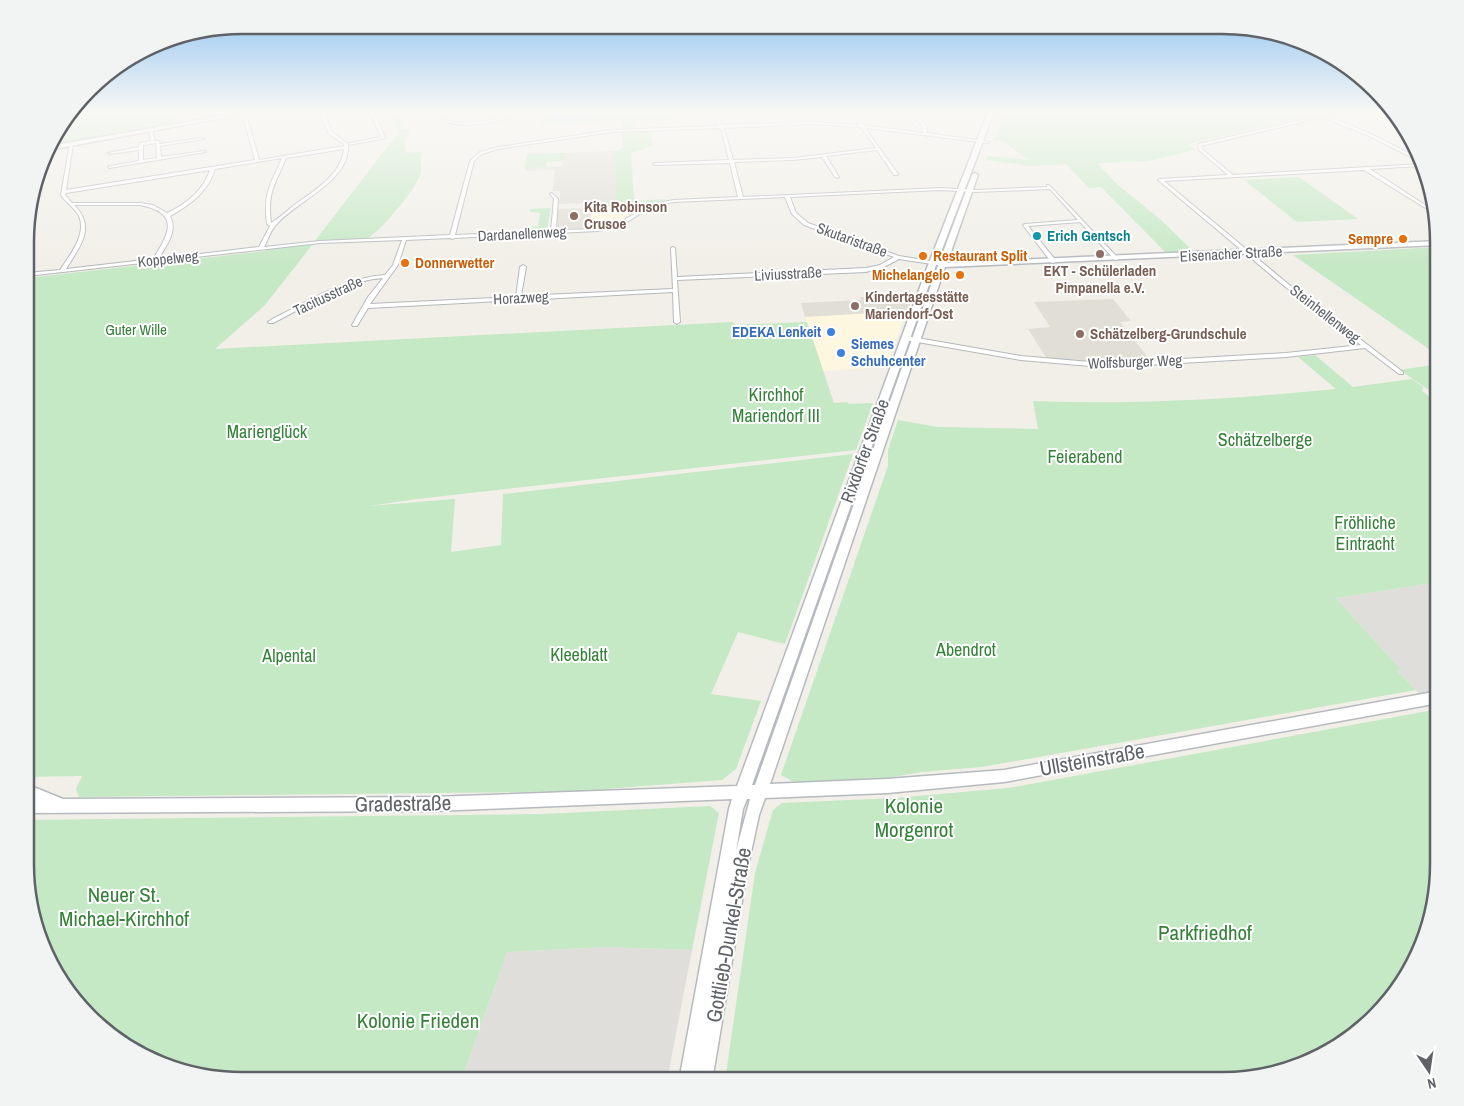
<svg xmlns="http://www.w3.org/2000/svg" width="1464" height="1106" font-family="'Archivo Narrow',sans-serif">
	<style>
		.commercial { fill: #fef7e0 }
		.industrial { fill: #e0deda }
		.education { fill: #e1ded6 }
		.green { fill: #c5e8c5 }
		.water { fill: #aadaff }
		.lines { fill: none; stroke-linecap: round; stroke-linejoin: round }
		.street-casing { stroke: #b5b8bc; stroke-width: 2 }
		.secondary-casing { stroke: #b6babf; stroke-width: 3 }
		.street { fill: #fff; fill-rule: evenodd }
		.secondary { fill: #fff; fill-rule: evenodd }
		.education-dot { fill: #8d6e63; stroke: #fff; stroke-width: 2 }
		.culture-dot { fill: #0f9aa8; stroke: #fff; stroke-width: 2 }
		.food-dot { fill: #e8710a; stroke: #fff; stroke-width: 2 }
		.shop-dot { fill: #3f7fe0; stroke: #fff; stroke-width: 2 }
		.labels { text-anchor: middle; stroke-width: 4; stroke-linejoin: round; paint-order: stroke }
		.far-education-label { font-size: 15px; font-weight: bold; fill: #785e54; stroke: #fff; text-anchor: start }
		.far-street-label { font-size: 15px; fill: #5f6368; stroke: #fff }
		.far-culture-label { font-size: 15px; font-weight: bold; fill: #0d838f; stroke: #fff; text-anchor: start }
		.far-food-label { font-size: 15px; font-weight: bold; fill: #c56008; stroke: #fff; text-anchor: end }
		.far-park-label { font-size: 15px; fill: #348238; stroke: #fff }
		.far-shop-label { font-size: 15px; font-weight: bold; fill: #366cbe; stroke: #fff; text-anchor: end }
		.park-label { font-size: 18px; fill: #348238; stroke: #fff }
		.street-label { font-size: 18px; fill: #5f6368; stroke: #fff }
		.near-street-label { font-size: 21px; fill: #5f6368; stroke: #fff }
		.near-park-label { font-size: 21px; fill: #348238; stroke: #fff }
		.rim { fill: none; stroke: #5f6368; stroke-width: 2.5 }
	</style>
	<rect width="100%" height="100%" fill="#f1efe8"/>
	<!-- commercial -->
	<path class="commercial" d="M644,205L615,224L590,228L591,208Z
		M872,313L875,318L905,316L886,367L823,371L805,317Z"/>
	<!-- industrial -->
	<path class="industrial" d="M1439,582V691L1420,694L1397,671L1401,670L1336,598Z
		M605,947L692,950L667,1081H461L507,952Z"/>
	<!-- education -->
	<path class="education" d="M614,151L616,202L559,204L560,191H553L555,170L525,171V168L562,166L564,153Z
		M591,208L590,228H557L558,209Z
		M913,296L905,316L874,318L872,313L805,317L801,303L861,300L860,297Z
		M1113,299L1131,321L1120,322L1150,360L1089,362L1047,359L1028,329L1050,327L1034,302Z"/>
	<!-- green -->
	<path class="green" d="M72,112H179V123L61,144L63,130L55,131L59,127L64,126L66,119Z
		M387,112H398L406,123L401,129H412L404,140L406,153L422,152C419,162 422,163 421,171C420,185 381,231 368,238C361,242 325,241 314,242L398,133Z
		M544,112H672L674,120L636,121V128L622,129L621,121L538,125Z
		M1004,112H1330L1191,143L1189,145L1195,150L1148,161L1097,163L1119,186L1161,220L1194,252L1167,254L1101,187L1089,188L1066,164L1030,166L986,160L988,156L1029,160L1001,140L994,141Z
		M651,131L652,146L631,153L634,201L668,199L644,205L585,208V203L616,202L614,151L623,148L622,132Z
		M564,153L563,161L547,162L546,167L525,168L527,154Z
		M1299,177L1358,219L1297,222L1244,180Z
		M551,208L547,230L527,231L528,226L538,227L540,213L530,212V209Z
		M313,244L265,305L215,349L733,322L735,325L807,322L834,403L847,402L849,404L873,403L856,450L417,499L369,506L455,499L451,552L501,545L503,494L853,454L785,644L738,632L711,694L761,701L736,769L722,780L579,791L523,792L79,797L76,789L82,776L26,777L27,278L265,251L267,249Z
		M1439,247V356L1293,255Z
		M1315,355L1353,387L1412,379L1423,387L1422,391L1439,404V582L1336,598L1401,670L1397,671L1416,690L982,767L921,772L888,778L794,782L781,775L888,466V450L898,420L937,427L1038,429L1033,401C1133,405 1235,399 1336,389L1298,357Z
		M1439,364V397L1400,370Z
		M878,427L882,428L772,737L774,722Z
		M1439,709V879L1422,948L1385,1007L1318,1059L1223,1081H725L755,873L773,810L782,803L895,798L1009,788Z
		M710,806L719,813L692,950L605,947L507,952L461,1081H228L159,1065L99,1027L47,961L25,879L26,820L543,814Z"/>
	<!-- water -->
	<path class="water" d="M550,112H596L594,116C580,120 563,124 550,119Z"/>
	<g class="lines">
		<defs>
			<path id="street" d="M244,112L246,113L259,160L344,146V144L329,134L319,112H323L332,132L348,144C348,147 348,152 347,156C339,186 294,203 275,226C270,232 268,240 264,247L320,241L450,235L470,161L480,152L498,147L612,130L718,126L713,112H717L722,125L813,122L859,125L850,112H854L863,125L923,133L922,126L910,112H914L926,126L927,133L990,142L988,143L865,128L898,174V175H894L877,150L826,156L839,177L837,178L835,177L822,157L793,160L734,162L743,197L941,188L976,190L1047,187V185H1049L1119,259L1115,260L1080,222L1028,226L1057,262L1052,263L1023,225L1025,224L1078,220L1050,189L976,192L941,190L790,197L796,213L808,223L899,256L943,263L946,265L945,266L899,259L884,267L866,272L677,280L680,322L677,324L674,322L673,292L368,308L357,326H353L352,325L368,297L383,278C343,281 307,306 273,323H269L268,322C276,316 287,312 296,307C324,292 353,277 385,275L393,265L402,240L320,243L27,276V273L60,270C70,255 87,234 79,216C75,208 66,203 61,195L70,143L73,144L66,190L255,160L242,113ZM813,124L861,127L876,148L793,158L733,160L724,128ZM720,128L721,129L729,160L655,163L653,164L655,165L730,163L738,197L674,200L651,204L617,224L597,229L556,230L558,199L552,193L550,194L554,199L551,231L455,235L474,161L482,154L498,149L612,132ZM344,149C342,175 312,192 293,206C286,212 278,219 271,223C267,192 275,185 286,158ZM282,158C270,186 263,193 267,224L270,226L259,247L158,259C167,245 178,231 170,216C190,205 208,192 215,169ZM210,170C203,191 186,204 167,213L153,205L140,203H72L65,195L66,193ZM785,197L792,214L804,225L894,257L880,265L866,268L677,277L675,248L673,247L671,248L673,289L521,296L526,267L523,265L520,267L516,297L370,304L398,265L406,240L450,238L452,239L455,238L597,231L621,226L652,206L674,202ZM74,205H140C181,213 169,234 153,259L66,269C79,248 97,227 74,205Z
				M370,112H374L385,138L349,145V143H350L381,137Z
				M434,112H438C440,114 441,116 443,118C460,129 501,119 519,112H523C504,123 463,130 443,120C439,118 437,115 434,112Z
				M1338,112H1344L1327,116L1371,134L1420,159L1421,162L1369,136L1323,117L1201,146L1202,149L1233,175L1421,164V166L1370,169L1431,209L1432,212L1364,170L1164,181L1287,283L1403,372V374H1399L1365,348L1286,357L1129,366H1090L1021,360L906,340L903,338L906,336L1021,356L1090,362H1129L1286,353L1361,345L1283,285L1158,180L1160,179L1228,175L1199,150L1198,144Z
				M1383,112C1388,111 1391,112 1394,116Z
				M149,129L152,130L155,141H159L160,144L202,138L204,139L160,146L161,157L204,151L206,152L109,168L108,167L110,166L139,161V150L110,154L108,153L139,147L140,143L151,141ZM156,143L157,158L143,160V145Z"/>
			<path id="secondary" d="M244,112H255L48,150L50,146Z
				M988,112H994L935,268L752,785H755L936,271L972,175L975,173L978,175L947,263L1439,241V245L945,267L770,784L887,779L1004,770L1439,691V703L1004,782L887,793L765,798L759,815L747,871L712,1081H679L729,809L732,799L433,811L26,813V799H30L26,798V784L63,799L433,797L737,786L927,268ZM747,799H750L736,851L743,809Z"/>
		</defs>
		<!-- street casing -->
		<use href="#street" class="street-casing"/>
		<!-- secondary casing -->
		<use href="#secondary" class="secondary-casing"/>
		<!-- street -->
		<use href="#street" class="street"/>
		<!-- secondary -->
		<use href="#secondary" class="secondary"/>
	</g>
	<!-- sky -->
	<linearGradient id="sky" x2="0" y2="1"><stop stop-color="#8fc3f1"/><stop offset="0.42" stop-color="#f9f8f5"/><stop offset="1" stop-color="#f9f8f5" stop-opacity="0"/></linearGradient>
	<rect width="1464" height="267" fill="url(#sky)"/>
	<!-- markers -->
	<g class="education-dot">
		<circle cx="574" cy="216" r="5"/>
		<circle cx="1100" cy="254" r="5"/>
		<circle cx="855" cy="306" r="5"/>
		<circle cx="1080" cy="334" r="5"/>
	</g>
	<circle class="culture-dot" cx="1037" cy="236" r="5"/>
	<g class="food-dot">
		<circle cx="1403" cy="239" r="5"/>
		<circle cx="923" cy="256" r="5"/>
		<circle cx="405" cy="263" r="5"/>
		<circle cx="960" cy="275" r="5"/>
	</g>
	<g class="shop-dot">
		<circle cx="831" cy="332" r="5"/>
		<circle cx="841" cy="353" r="5"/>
	</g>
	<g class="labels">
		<!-- far-education labels -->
		<g class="far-education-label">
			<text x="584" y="212">Kita Robinson<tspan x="584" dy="17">Crusoe</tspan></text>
			<text x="1100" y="276" text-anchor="middle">EKT - Schülerladen<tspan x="1100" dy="17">Pimpanella e.V.</tspan></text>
			<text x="865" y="302">Kindertagesstätte<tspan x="865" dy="17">Mariendorf-Ost</tspan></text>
			<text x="1090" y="339">Schätzelberg-Grundschule</text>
		</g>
		<!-- far-street labels -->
		<g class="far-street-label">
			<text transform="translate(522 234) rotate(-3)" y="5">Dardanellenweg</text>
			<text transform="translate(852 240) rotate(20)" y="5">Skutaristraße</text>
			<text transform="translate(1231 254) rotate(-3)" y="5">Eisenacher Straße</text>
			<text transform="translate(168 259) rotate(-6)" y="5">Koppelweg</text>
			<text transform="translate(788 274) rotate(-3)" y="5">Liviusstraße</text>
			<text transform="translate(328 296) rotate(-25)" y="5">Tacitusstraße</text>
			<text transform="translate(521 298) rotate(-3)" y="5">Horazweg</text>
			<text transform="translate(1325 314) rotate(38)" y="5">Steinhellenweg</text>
			<text transform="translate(1135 362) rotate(-2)" y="5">Wolfsburger Weg</text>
		</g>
		<!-- far-culture labels -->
		<g class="far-culture-label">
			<text x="1047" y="241">Erich Gentsch</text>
		</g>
		<!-- far-food labels -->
		<g class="far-food-label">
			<text x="1393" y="244">Sempre</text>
			<text x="933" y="261" text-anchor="start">Restaurant Split</text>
			<text x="415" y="268" text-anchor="start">Donnerwetter</text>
			<text x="950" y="280">Michelangelo</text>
		</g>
		<!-- far-park labels -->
		<g class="far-park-label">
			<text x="136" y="335">Guter Wille</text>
		</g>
		<!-- far-shop labels -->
		<g class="far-shop-label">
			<text x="821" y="337">EDEKA Lenkeit</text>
			<text x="851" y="349" text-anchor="start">Siemes<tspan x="851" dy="17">Schuhcenter</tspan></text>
		</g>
		<!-- park labels -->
		<g class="park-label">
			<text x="776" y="401">Kirchhof<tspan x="776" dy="21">Mariendorf III</tspan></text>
			<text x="267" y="438">Marienglück</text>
			<text x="1265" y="446">Schätzelberge</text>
			<text x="1085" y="463">Feierabend</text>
			<text x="1365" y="529">Fröhliche<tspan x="1365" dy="21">Eintracht</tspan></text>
			<text x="966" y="656">Abendrot</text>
			<text x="579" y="661">Kleeblatt</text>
			<text x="289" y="662">Alpental</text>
		</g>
		<!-- street labels -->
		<g class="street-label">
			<text transform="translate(865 451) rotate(-70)" y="6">Rixdorfer Straße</text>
		</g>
		<!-- near-street labels -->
		<g class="near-street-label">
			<text transform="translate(1092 760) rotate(-10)" y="7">Ullsteinstraße</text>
			<text transform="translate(403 804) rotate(-1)" y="7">Gradestraße</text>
			<text transform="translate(729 935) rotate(-80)" y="7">Gottlieb-Dunkel-Straße</text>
		</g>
		<!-- near-park labels -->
		<g class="near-park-label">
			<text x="914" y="813">Kolonie<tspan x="914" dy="24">Morgenrot</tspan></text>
			<text x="124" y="902">Neuer St.<tspan x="124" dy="24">Michael-Kirchhof</tspan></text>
			<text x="1205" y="940">Parkfriedhof</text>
			<text x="418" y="1028">Kolonie Frieden</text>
		</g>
	</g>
	<!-- crop -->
	<path d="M0 0H1464V1106H0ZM242 34H1222A208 208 0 0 1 1430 242V864A208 208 0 0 1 1222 1072H242A208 208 0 0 1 34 864V242A208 208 0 0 1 242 34Z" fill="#f2f3f3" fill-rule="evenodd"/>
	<path class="rim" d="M242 34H1222A208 208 0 0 1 1430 242V864A208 208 0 0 1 1222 1072H242A208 208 0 0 1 34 864V242A208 208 0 0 1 242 34Z"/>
	<!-- north arrow -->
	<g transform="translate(1429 1071) rotate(167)" stroke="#ffffff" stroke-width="4" paint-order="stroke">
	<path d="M0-4L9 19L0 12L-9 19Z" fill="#5f6368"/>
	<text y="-8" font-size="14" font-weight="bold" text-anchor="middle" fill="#5f6368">N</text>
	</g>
</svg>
